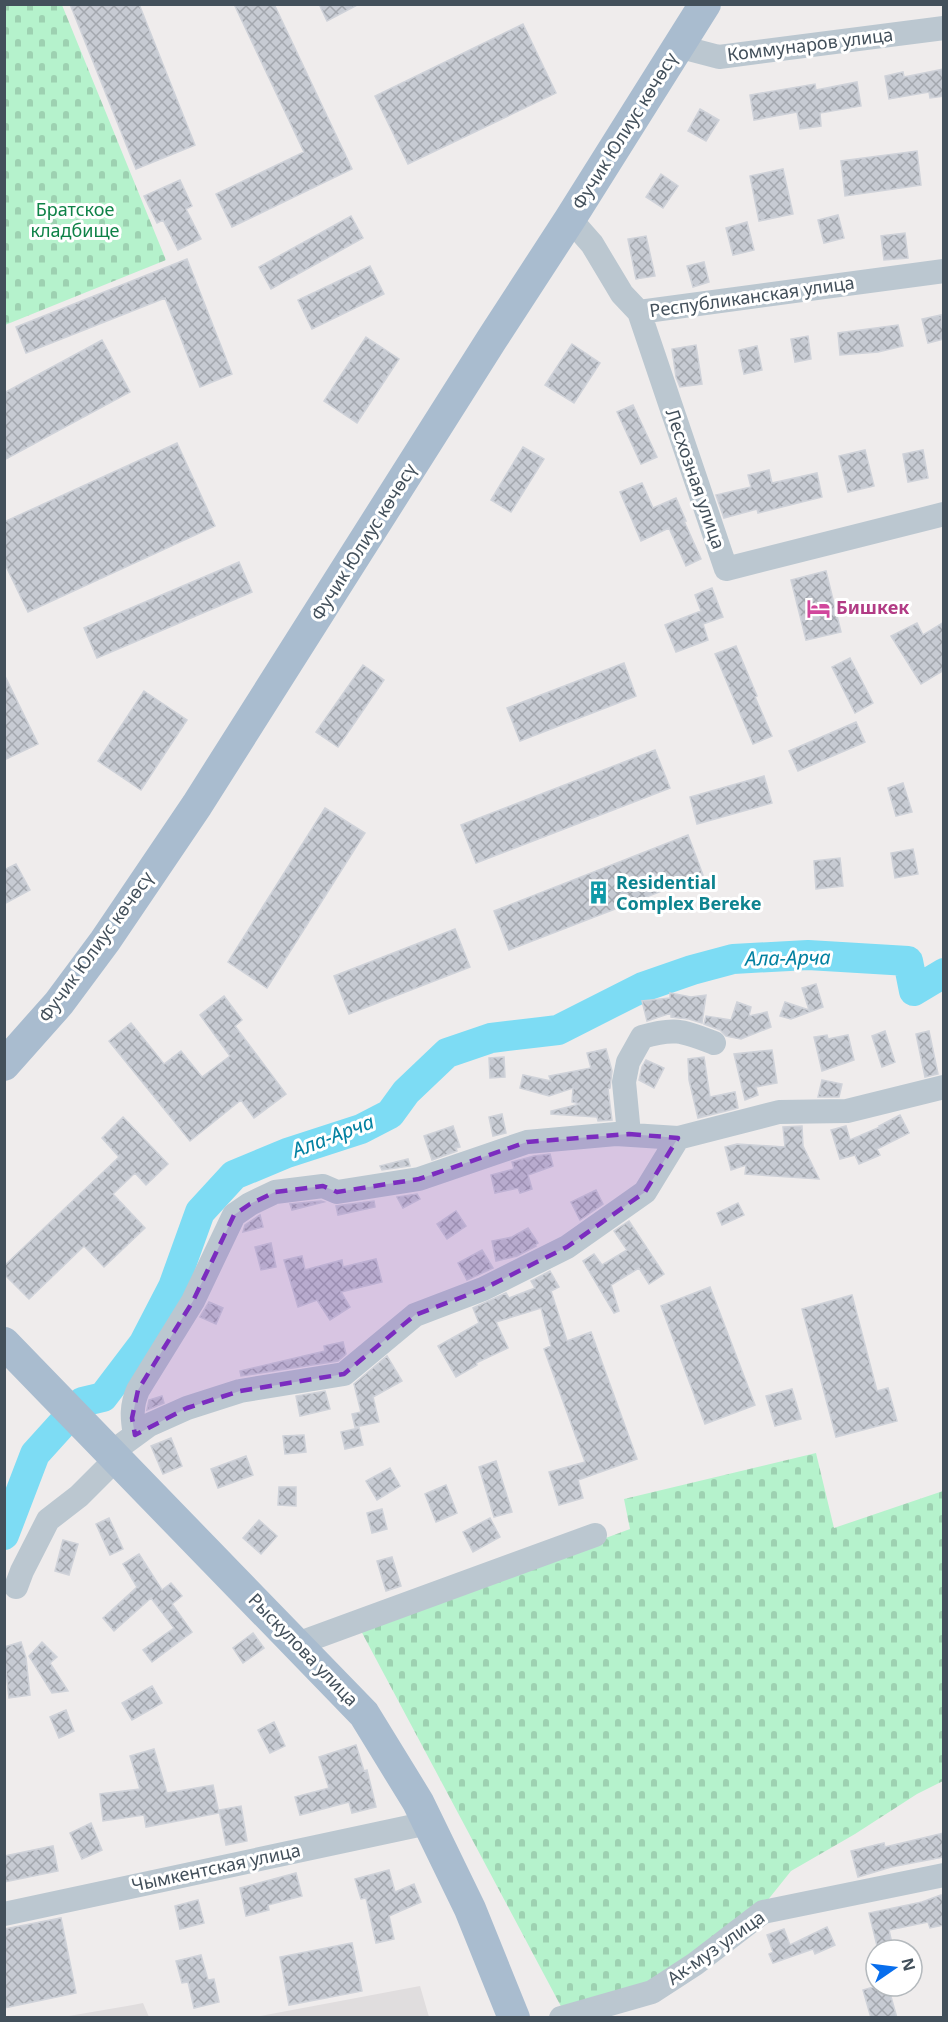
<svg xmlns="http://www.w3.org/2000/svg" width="948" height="2022" font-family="'Noto Sans',sans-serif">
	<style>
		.education { fill: #e0ddde }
		.cemetery { fill: url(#cemetery-stones) }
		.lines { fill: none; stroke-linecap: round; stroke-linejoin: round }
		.river { stroke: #7ddcf4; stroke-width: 30 }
		.building { fill: url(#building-cross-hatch); stroke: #cfd2d9; stroke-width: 1.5 }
		.minor { stroke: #bbc7d0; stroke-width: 24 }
		.major { stroke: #a9bccf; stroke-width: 32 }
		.marked { fill: #7b2cbf; fill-opacity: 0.2; stroke: #7b2cbf; stroke-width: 4.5; stroke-dasharray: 12 8; stroke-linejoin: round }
		.labels { text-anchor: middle; stroke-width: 6; stroke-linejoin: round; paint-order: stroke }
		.street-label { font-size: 18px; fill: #43505b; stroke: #fff }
		.park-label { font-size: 18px; fill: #0e8247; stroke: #fff }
		.hotel-label { font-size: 18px; font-weight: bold; fill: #b23c85; stroke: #fff; text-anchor: start }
		.culture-label { font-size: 18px; font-weight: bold; fill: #0d838f; stroke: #fff; text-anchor: start }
		.water-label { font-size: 20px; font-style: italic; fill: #0281a1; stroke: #fff }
	</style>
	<defs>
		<pattern id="cemetery-stones" width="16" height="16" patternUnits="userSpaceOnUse" patternTransform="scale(1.5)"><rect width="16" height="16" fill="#b5f2cc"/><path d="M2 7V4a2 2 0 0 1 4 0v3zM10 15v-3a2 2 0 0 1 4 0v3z" fill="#9dd1b1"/></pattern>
		<pattern id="building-cross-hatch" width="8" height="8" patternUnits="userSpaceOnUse" patternTransform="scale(1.5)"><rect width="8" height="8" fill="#c7cbd3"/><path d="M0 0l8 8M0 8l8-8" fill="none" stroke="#a3a7ae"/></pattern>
	</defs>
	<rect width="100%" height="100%" fill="#efecec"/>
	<!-- education -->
	<path class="education" d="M420,1986L429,2017H255Z
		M143,2003L149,2017H63L133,2005Z"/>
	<!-- cemetery -->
	<path class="cemetery" d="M5,4L62,5L166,260L5,325Z
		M816,1453L834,1528L943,1491V1781L917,1794L855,1834L791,1871L767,1901L654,1982L564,2012L360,1629L630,1529L624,1499Z"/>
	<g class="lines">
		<!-- river -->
		<path class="river" d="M4,1535L35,1454L82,1402L103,1397L144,1343L173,1287L200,1212L234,1175L287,1153L361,1129L390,1114L406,1092L447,1053L491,1038L558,1030L643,987L692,970L733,959L808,955L908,961L914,991L944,973"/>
	</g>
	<!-- building -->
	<path class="building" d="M70,4H139L195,145L136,169Z
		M234,4H274L352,169L232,227L216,194L304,152Z
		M319,4H359L327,21Z
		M523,24L556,93L408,164L375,96Z
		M944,69V96L930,98L929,92L889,99L885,76L903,72L904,77Z
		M857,82L861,106L820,113L821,126L800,129L797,112L754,120L750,95L815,84L816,90Z
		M700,109L719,120L706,141L688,131Z
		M917,151L921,185L845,196L841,161Z
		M783,169L793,214L759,221L750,176Z
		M661,174L678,186L663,208L646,197Z
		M180,180L192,206L186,209L201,239L178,250L163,220L157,223L144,196Z
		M838,215L844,238L824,243L818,220Z
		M351,216L363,238L271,289L259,267Z
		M747,222L754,250L733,255L726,228Z
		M905,233L908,258L884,260L881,236Z
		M646,236L655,276L636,279L628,239Z
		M187,259L232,374L200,387L165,298L26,353L16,327Z
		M704,262L709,282L693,287L687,266Z
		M370,266L384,294L312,329L298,300Z
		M941,315L944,339L928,343L922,319Z
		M898,325L903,346L878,352L840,355L838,333Z
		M808,336L811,359L795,362L791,339Z
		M366,337L399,359L357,423L324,401Z
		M102,340L130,392L4,460V393Z
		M572,344L600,363L574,403L545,385Z
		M696,345L702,384L680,387L676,377L672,349Z
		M757,346L762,370L744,374L739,350Z
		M633,405L657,457L641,464L617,412Z
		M177,443L215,526L28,612L4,562V522Z
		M523,447L544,459L511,512L491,500Z
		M865,450L874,486L848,492L839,456Z
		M923,450L928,478L908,482L903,454Z
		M769,470L772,483L817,473L822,497L758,513L757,509L724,518L716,495L751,487L748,475Z
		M642,483L653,508L676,498L686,521H684L701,559L686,566L669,528L641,541L620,492Z
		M239,562L252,592L97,658L84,628Z
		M826,571L841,632L806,640L791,580Z
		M712,588L723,617L703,624L708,640L676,652L665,625L701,611L695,595Z
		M944,622V670L921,684L891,636L917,623L923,635Z
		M736,646L757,696L755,697L772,736L753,744L715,654Z
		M850,658L873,703L855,713L832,667Z
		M624,663L636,696L520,741L507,708Z
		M363,665L384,680L338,747L316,732Z
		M4,674L38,744L4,760Z
		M144,691L187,720L141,790L98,761Z
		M856,722L865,742L798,771L789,751Z
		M655,750L670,788L476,863L461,825Z
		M764,776L772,803L697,824L690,797Z
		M903,783L912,812L896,816L888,788Z
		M325,808L365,833L267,988L228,962Z
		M688,835L703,875L509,950L494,911Z
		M913,849L918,874L895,878L891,853Z
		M840,858L843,886L816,889L814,861Z
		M16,864L30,890L4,904V870Z
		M455,929L470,967L349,1014L334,976Z
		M816,984L823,1007L791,1019L780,1016L785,1002L809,1010L802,988Z
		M670,993L691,997L706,995L702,1023L689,1019L671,1017V1013L647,1021L642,1001L670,998Z
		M224,996L242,1020L235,1026L286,1094L254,1118L241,1100L190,1141L109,1041L131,1023L164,1064L181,1051L202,1077L230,1056L200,1015Z
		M737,1002L751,1007L749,1016L767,1012L771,1027L741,1039L726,1036L720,1030L704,1024L706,1016L731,1020Z
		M885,1031L895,1062L882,1067L872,1036Z
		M929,1031L938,1074L925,1077L916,1034Z
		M827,1035L828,1039L848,1035L854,1060L822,1071L814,1037Z
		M606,1049L612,1071L610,1088L608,1089L612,1120L598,1121L597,1117L551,1114V1111L580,1104L572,1102L573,1088L549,1096L520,1088L523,1075L551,1081L549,1076L591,1068L587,1053Z
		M772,1050L777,1083L756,1087L758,1095L745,1100L734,1054Z
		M504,1057L505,1077L490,1078L489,1058Z
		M704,1057L710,1097L735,1092L738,1108L698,1118L689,1080L688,1059Z
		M646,1060L664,1068L654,1088L639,1080L642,1067Z
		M822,1080L842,1084L839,1097H818Z
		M502,1114L506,1133L493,1136L489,1117Z
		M900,1115L909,1133L877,1149L880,1155L859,1164L855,1155L840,1159L831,1130L846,1126L850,1140L880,1127L879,1126Z
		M123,1117L168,1164L146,1185L135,1173L113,1194L145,1228L104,1267L84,1246L29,1299L4,1274V1266L119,1157L102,1138Z
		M453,1126L460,1147L456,1148L457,1151L432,1160L424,1136Z
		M802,1126L803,1146L819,1179L745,1174L746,1165L731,1170L725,1147L737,1144L785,1147L783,1127Z
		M550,1154L553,1166L528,1175L532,1189L520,1193L518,1188L495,1193L491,1175L514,1169L512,1162L534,1156Z
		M408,1159L410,1166L382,1170L380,1166Z
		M596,1190L603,1204L580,1220L571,1202Z
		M417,1194L420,1199L403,1208L397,1197Z
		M321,1201L324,1202L292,1210L290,1204Z
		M374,1201L375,1207L338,1215L336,1206Z
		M738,1203L744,1215L722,1225L717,1213Z
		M456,1211L466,1226L447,1239L437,1224Z
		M260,1215L263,1227L243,1232L245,1225Z
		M629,1221L664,1274L649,1284L639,1268L611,1285L619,1311L614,1313L583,1261L594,1254L602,1265L627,1250L614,1231Z
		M528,1228L538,1243L535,1245L536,1246L517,1256L496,1261L492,1241L512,1237Z
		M271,1243L276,1267L261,1270L255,1247Z
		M482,1250L493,1268L467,1280L458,1263Z
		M302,1256L305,1270L342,1260L343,1267L376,1259L382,1282L341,1292L350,1307L330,1320L317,1300L298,1307L284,1260Z
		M550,1271L559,1287L551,1291L567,1341L591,1332L637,1459L578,1480L583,1498L559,1505L549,1472L585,1462L544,1349L551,1346L541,1308L496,1322L508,1348L476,1363L477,1365L456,1377L438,1346L479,1323L473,1308L506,1293L509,1298L535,1288L531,1281Z
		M710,1287L755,1405L705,1424L661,1306Z
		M852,1295L877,1391L888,1388L897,1421L836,1437L802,1309Z
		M209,1302L223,1308L216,1324L200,1317Z
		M343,1342L346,1354L338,1361L241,1376L240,1371L325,1351L324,1346Z
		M387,1356L402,1381L373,1397L379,1422L355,1427L352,1414L361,1412L354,1384Z
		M792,1389L801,1419L775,1426L766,1396Z
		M325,1391L330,1409L300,1416L296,1396Z
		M162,1396L164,1403L147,1410L149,1400Z
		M359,1428L363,1445L345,1449L341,1432Z
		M304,1435L306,1452L285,1454L283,1436Z
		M171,1438L182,1466L163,1474L151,1446Z
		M246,1456L253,1475L218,1488L211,1469Z
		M496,1461L512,1512L494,1517L479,1467Z
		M390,1468L400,1486L377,1500L366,1481Z
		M446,1485L457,1513L436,1522L425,1494Z
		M279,1487H296V1506L278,1505Z
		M382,1509L387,1529L372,1533L367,1513Z
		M109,1518L123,1549L110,1555L96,1524Z
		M490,1518L500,1537L473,1552L463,1532Z
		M259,1520L277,1536L261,1554L243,1538Z
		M63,1540L78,1544L69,1575L55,1571Z
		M139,1554L162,1590L171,1583L182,1596L172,1604L192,1632L152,1662L143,1650L174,1628L151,1598L114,1631L103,1618L137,1587L123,1564Z
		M392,1557L401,1586L386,1591L377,1561Z
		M253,1633L264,1648L243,1663L233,1648Z
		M21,1642L26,1658L30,1695L9,1698L6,1671L4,1672V1647Z
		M42,1642L57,1657L50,1663L68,1691L52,1693L29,1656Z
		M152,1686L162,1703L132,1720L122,1703Z
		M66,1710L74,1731L59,1738L50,1717Z
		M274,1722L285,1746L270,1753L258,1730Z
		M356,1745L364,1771L367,1770L376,1807L352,1813L349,1802L300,1815L295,1797L329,1788L319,1757Z
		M154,1749L167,1793L213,1785L219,1813L146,1827L144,1815L103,1821L100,1794L140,1789L130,1756Z
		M241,1806L247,1841L226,1845L219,1810Z
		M91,1823L102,1850L82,1859L70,1833Z
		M944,1833V1857L891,1867L858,1877L851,1851L884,1843L885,1847Z
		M53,1846L58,1871L4,1882V1856Z
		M389,1870L395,1892L414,1884L421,1902L389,1916L394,1939L376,1943L366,1898L361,1899L355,1879Z
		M296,1873L302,1896L268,1905L269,1910L246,1916L240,1888Z
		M941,1895L944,1902V1925L930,1928L928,1922L889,1930L893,1948L878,1950L869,1913L922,1902Z
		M198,1900L204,1923L180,1929L175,1906Z
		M61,1918L76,1993L4,2008V1929Z
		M827,1927L835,1945L815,1954L813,1949L773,1963L769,1954L773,1952L767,1935L784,1929L790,1945Z
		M352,1943L362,1991L289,2005L280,1957Z
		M201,1955L208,1980L214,1979L219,2002L194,2008L188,1982L182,1983L176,1961Z
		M877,1986H888L897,2018H871L863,1990Z"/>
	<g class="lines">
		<!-- minor -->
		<path class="minor" d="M677,46L719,57L944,28
			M570,219L592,244L622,294L639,312L944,271
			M639,312L726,569L944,514
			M629,1134L624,1082L628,1062L642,1037C675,1027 683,1031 714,1043
			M135,1435C132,1418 131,1406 138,1390L193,1301L234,1215L250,1204L275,1192L323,1186L337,1192L419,1179L527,1142L616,1134L678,1138L779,1112L847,1111L944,1087
			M123,1444L149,1425L187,1408L240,1391L344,1374L415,1315L483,1289L567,1247L645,1192L678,1138
			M16,1587L22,1571L48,1520L79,1496L117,1458
			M297,1644L595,1535
			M4,1914L428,1823
			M561,2018L652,1992L695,1964L763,1912L944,1875"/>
		<!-- major -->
		<path class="major" d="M4,1065L59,1003L105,941L197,805L492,339L570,219L705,4
			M4,1343L364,1714L418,1802L470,1909L514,2018"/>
	</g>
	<!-- marked area -->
	<path class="marked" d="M629,1134L678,1138L645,1192L567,1247L483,1289L415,1315L344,1374L240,1391L187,1408L135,1435L132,1418L138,1390L193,1301L234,1215L250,1204L275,1192L323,1186L337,1192L419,1179L527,1142Z"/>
	<!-- icons -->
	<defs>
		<symbol id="hotel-bare" viewBox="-9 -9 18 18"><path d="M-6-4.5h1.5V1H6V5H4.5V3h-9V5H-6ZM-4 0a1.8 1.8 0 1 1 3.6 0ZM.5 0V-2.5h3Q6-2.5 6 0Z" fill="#d1479c" stroke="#fff" stroke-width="2.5" paint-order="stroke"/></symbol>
		<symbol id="building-bare" viewBox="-9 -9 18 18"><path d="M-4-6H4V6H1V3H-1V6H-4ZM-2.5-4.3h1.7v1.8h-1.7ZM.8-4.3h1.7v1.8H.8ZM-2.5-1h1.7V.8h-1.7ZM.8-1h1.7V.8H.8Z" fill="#0f9aa8" stroke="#fff" stroke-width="2.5" paint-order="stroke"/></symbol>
	</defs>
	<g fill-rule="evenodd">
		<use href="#hotel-bare" x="802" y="592" width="33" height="33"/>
		<use href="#building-bare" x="582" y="876" width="33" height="33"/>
	</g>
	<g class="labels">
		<!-- street labels -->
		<g class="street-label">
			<text transform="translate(810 45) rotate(-7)" y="6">Коммунаров улица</text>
			<text transform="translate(625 131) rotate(-58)" y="6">Фучик Юлиус көчөсү</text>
			<text transform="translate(752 297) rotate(-8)" y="6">Республиканская улица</text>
			<text transform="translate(695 479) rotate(71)" y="6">Лесхозная улица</text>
			<text transform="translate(364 542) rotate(-58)" y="6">Фучик Юлиус көчөсү</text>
			<text transform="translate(96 947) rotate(-54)" y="6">Фучик Юлиус көчөсү</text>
			<text transform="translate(303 1650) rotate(46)" y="6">Рыскулова улица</text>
			<text transform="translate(216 1868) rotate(-12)" y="6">Чымкентская улица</text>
			<text transform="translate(716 1948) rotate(-35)" y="6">Ак-муз улица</text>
		</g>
		<!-- park labels -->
		<g class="park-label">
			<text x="75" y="216">Братское<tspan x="75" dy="21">кладбище</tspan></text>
		</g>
		<!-- hotel labels -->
		<g class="hotel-label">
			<text x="836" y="614">Бишкек</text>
		</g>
		<!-- culture labels -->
		<g class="culture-label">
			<text x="616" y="889">Residential<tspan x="616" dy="21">Complex Bereke</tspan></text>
		</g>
		<!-- water labels -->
		<g class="water-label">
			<text transform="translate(788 958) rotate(-1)" y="7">Ала-Арча</text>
			<text transform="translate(333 1136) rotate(-21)" y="7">Ала-Арча</text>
		</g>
	</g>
	<!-- border -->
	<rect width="948" height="2022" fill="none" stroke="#43505b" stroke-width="12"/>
	<!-- north arrow -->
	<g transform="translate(894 1968) rotate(76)"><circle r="28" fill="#ffffff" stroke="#b4b9bd" stroke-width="1.5"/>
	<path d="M0-4.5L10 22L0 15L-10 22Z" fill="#086eed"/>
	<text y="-9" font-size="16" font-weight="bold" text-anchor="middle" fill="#43505b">N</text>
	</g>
</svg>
